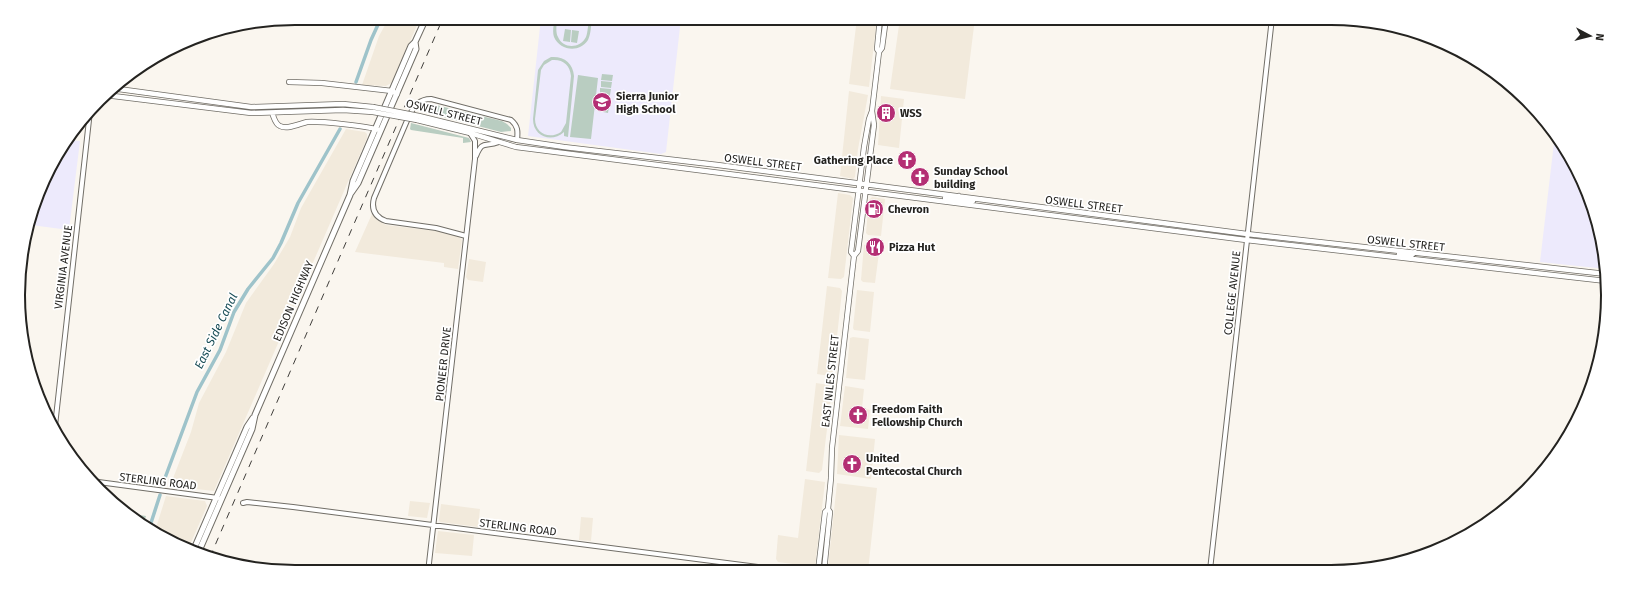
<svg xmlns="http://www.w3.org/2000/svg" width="1626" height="590" font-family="'Fira Sans',sans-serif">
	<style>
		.built { fill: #f2eadc }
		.education { fill: #edeafc }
		.green { fill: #b9cdc1; fill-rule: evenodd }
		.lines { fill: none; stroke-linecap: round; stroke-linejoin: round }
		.canal { stroke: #9ec3ca; stroke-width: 3.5 }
		.tertiary-casing { stroke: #716e67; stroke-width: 6 }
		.secondary-casing { stroke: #716e67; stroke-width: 6 }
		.primary-casing { stroke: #716e67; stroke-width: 7 }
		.tertiary { stroke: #fff; stroke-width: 4 }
		.secondary { stroke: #fff; stroke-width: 4.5 }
		.primary { stroke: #fff; stroke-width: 5 }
		.rail { stroke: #403e3b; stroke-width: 1; stroke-dasharray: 7 7; stroke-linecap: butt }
		.secondary-bridge-casing { stroke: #716e67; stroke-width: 6; stroke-linecap: butt }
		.secondary-bridge { stroke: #fff; stroke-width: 4.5 }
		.labels { text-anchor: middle; stroke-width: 3.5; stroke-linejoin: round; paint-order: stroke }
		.poi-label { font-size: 11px; font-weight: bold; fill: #242320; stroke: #fff; text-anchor: start }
		.street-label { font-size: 11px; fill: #242320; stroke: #fff }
		.water-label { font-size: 12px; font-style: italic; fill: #1a4e57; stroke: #fff }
		.rim { fill: none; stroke: #242320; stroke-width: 2 }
	</style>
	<rect width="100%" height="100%" fill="#faf6ef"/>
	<!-- built -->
	<path class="built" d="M389,18H420L393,82L386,86L362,85L379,36Z
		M857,18H877L869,87L849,84Z
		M900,18H975L965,99L890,89Z
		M849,91L868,95L858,149L855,177L853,179L840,176Z
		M881,96L904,99L899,148L878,145Z
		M346,129L365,132L367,134V138L214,491L170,486L191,432L199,403L226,352L246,303L274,264L290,237L301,208Z
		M838,193L850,195L853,198L844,277L841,279L828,278Z
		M872,197L885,199L881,236L868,235L866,233L869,200Z
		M372,214L377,220L386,225L446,232L459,237L462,240L458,269L444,267V263L355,252Z
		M867,244L880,245L875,283L863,282L861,280L864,245Z
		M469,259L486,262L483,282L468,280L466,277Z
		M827,286L840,288L842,291L833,373L830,376L817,374Z
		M857,290L874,292L870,332L854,330L853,328Z
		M853,337L869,339L865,380L846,378L850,338Z
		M816,383L829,385L832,388L822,470L819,473L806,471Z
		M845,386L864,389L862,408L870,410L868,429L840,426Z
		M839,435L875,439L871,479L837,474Z
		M805,479L825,482L815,567L778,562L776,559L778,535L798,538Z
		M837,483L877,488L868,571H844L830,569L828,567Z
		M166,496L205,501L207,506L189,547L155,531Z
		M410,501L430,503L427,518L408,516Z
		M441,504L480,509L478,527L440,522L439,520Z
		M581,517L593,518L591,541L579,540Z
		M438,531L474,535L472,556L435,553Z"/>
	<!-- education -->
	<path class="education" d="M541,18H681L666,152L661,154L528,136Z
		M1555,134L1571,156L1593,206L1606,259V269L1540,262Z
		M67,140L80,141L69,230L31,225L47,172Z"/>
	<!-- green -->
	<path class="green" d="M555,18H557C557,24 555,31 558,37C563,49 580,49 586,37C588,32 588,24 589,18H592C591,25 591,34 588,40C580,53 560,51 554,37C552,31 554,24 555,18Z
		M565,29L571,30L570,42L563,41Z
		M572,30L579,31L577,43L571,42Z
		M551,57C564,56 573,63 574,76L568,137L564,136V132C552,143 533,137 533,119L538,70L544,61ZM552,60C563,59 570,65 571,76L566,123L561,132C549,140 535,133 535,119L541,70L544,65Z
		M602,74L613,75L612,81L601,80Z
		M578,75L598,78L591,139L570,137Z
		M601,81L612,82L611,88L601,87Z
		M600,88L611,89L610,95L600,94Z
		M600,95L610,96V102L599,101Z
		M424,104H432L502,121L507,124L511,128V131L501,132L416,110Z
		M599,105L609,107L608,113L598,111Z
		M411,123L469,138L471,142L463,143V138L411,130L410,129Z
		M127,513L146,516L143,526L141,525Z"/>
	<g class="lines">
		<!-- canal -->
		<path class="canal" d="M356,82L371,40L381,18
			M162,486L197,392L220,350L234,312L248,289L273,258L281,243L298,203L340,129
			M149,529L160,495"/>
		<defs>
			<path id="tertiary" d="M476,156C483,139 485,148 499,142
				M466,236L436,228L386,221C375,217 371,209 374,198L409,116C414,106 419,99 431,99L511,120C518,126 518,131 517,140
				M55,426L90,111
				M91,481L218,498
				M243,503L247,502L293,507L790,571
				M1210,570L1272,18
				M428,572L475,159V141L470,133"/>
			<path id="secondary" d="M879,52L877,49L880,18
				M289,82L322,83L392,91L397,94
				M111,88L251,107L343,104L373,107
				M105,95L251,113L343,110L373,112
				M272,113C274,117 275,124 280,126C287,130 299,124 307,122C319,121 368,126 379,130
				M419,116L517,140L564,147L718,165L1247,234L1606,274
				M417,120L470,133L516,147L1246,240L1606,281
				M945,198L956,199L959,196
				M958,203L961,200L973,201
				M1399,254L1412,255L1415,252
				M854,256L858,251L874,125L872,111
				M818,571L825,512L828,509
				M824,571L830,512L828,509L831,478L832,448L854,256L851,252L864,147L869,119L872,111L879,52L882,48L886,18"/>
			<path id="primary" d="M351,193L358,183L416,49L415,42
				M194,549L247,427L253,418
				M199,551L252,429L255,415L350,195L353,181L411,46L415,42L426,18"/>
		</defs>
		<!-- tertiary casing -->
		<use href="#tertiary" class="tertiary-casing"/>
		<!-- secondary casing -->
		<use href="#secondary" class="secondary-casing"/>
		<!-- primary casing -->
		<use href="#primary" class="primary-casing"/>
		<!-- tertiary -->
		<use href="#tertiary" class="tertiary"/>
		<!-- secondary -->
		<use href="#secondary" class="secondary"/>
		<!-- primary -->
		<use href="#primary" class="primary"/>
		<!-- rail -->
		<path class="rail" d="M210,557L443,18"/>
		<defs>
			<path id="secondary-bridge" d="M373,107L419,116
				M373,112L417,120"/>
		</defs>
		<!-- secondary-bridge casing -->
		<use href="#secondary-bridge" class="secondary-bridge-casing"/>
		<!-- secondary-bridge -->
		<use href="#secondary-bridge" class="secondary-bridge"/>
	</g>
	<!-- icons -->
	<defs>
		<symbol id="school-disc" viewBox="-11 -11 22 22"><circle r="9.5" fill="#b42f74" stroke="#fff"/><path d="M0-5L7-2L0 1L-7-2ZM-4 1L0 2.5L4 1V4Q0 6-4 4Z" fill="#fff"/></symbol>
		<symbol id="building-disc" viewBox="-11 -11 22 22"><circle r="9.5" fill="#b42f74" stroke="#fff"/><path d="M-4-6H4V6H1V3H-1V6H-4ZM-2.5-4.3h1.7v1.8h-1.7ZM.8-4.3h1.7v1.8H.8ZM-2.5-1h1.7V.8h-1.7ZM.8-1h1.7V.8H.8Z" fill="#fff"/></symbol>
		<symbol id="church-disc" viewBox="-11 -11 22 22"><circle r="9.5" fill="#b42f74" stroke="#fff"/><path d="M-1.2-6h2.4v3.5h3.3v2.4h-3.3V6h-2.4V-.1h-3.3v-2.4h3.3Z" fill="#fff"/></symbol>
		<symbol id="fuel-disc" viewBox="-11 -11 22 22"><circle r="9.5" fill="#b42f74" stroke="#fff"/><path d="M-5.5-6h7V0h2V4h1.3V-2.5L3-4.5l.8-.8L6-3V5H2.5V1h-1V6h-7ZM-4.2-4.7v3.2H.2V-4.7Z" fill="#fff"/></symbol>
		<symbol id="restaurant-disc" viewBox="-11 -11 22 22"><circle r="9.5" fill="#b42f74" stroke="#fff"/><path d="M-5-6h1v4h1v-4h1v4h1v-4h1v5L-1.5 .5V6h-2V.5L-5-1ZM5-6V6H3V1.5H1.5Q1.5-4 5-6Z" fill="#fff"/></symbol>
	</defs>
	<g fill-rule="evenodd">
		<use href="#school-disc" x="591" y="91" width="22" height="22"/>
		<use href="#building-disc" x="875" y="102" width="22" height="22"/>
		<use href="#church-disc" x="896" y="149" width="22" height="22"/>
		<use href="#church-disc" x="909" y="166" width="22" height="22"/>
		<use href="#fuel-disc" x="863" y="198" width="22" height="22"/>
		<use href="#restaurant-disc" x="864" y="236" width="22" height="22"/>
		<use href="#church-disc" x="847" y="404" width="22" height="22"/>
		<use href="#church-disc" x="841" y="453" width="22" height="22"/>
	</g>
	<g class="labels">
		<!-- poi labels -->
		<g class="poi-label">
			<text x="616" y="100">Sierra Junior<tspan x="616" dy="13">High School</tspan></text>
			<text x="900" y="117">WSS</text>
			<text x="893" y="164" text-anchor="end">Gathering Place</text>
			<text x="934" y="175">Sunday School<tspan x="934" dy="13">building</tspan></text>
			<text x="888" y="213">Chevron</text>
			<text x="889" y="251">Pizza Hut</text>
			<text x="872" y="413">Freedom Faith<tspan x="872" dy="13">Fellowship Church</tspan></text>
			<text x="866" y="462">United<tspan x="866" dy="13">Pentecostal Church</tspan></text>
		</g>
		<!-- street labels -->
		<g class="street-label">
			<text transform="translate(444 112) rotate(14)" y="4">OSWELL STREET</text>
			<text transform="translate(763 162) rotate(7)" y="4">OSWELL STREET</text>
			<text transform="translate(1084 204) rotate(7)" y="4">OSWELL STREET</text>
			<text transform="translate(1406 243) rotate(6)" y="4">OSWELL STREET</text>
			<text transform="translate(63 267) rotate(-83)" y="4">VIRGINIA AVENUE</text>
			<text transform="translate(1232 293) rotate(-84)" y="4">COLLEGE AVENUE</text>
			<text transform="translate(293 301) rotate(-67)" y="4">EDISON HIGHWAY</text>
			<text transform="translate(443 364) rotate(-84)" y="4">PIONEER DRIVE</text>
			<text transform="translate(830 381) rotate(-84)" y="4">EAST NILES STREET</text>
			<text transform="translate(158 481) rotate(7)" y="4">STERLING ROAD</text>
			<text transform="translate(518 527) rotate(7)" y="4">STERLING ROAD</text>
		</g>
		<!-- water labels -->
		<g class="water-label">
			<text transform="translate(216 331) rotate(-64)" y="4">East Side Canal</text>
		</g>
	</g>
	<!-- crop -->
	<path d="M0 0H1626V590H0ZM295 25H1331A270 270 0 0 1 1601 295V295A270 270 0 0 1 1331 565H295A270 270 0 0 1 25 295V295A270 270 0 0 1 295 25Z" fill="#fff" fill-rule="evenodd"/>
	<path class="rim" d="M295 25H1331A270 270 0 0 1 1601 295V295A270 270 0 0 1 1331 565H295A270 270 0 0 1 25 295V295A270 270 0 0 1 295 25Z"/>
	<!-- north arrow -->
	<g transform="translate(1590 36) rotate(97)" stroke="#ffffff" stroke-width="3" paint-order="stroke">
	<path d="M0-3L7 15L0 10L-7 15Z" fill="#242320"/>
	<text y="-6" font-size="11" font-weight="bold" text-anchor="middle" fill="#242320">N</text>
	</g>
</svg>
